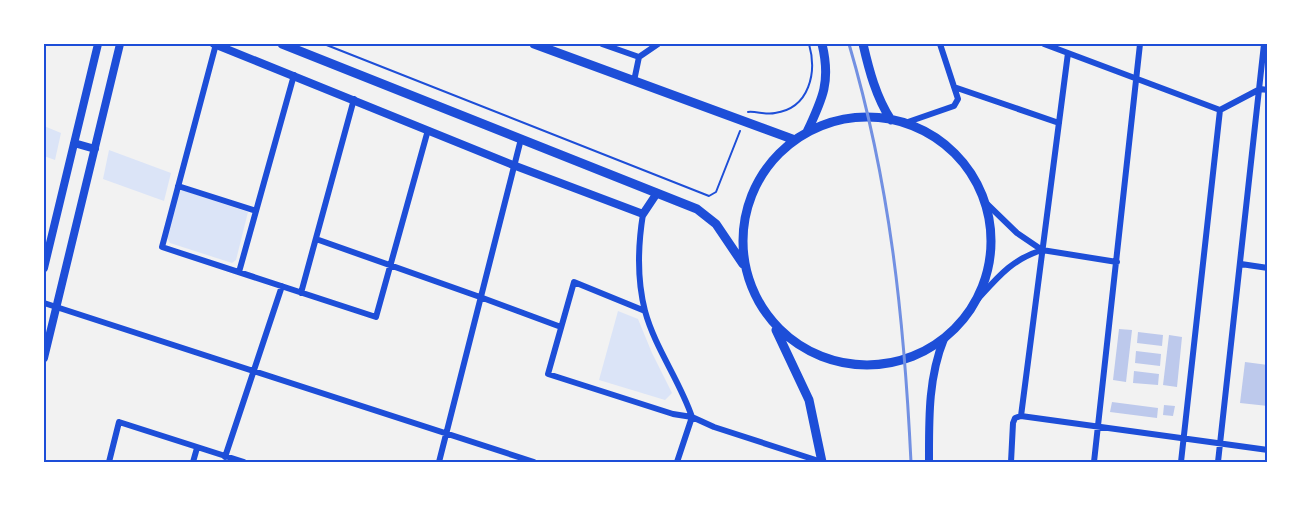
<svg xmlns="http://www.w3.org/2000/svg" width="1311" height="506" font-family="'Source Sans 3',sans-serif">
	<style>
		.green { fill: #dbe4f7 }
		.building { fill: #bdc9ec }
		.lines { fill: none; stroke-linecap: round; stroke-linejoin: round }
		.path { stroke: #1d4ed8; stroke-width: 2 }
		.minor { stroke: #1d4ed8; stroke-width: 6 }
		.tertiary { stroke: #1d4ed8; stroke-width: 8 }
		.secondary { stroke: #1d4ed8; stroke-width: 9 }
		.rail { stroke: #7290e2; stroke-width: 3 }
		.neatline { fill: none; stroke: #1d4ed8; stroke-width: 2 }
	</style>
	<rect width="100%" height="100%" fill="#f2f2f2"/>
	<!-- green -->
	<path class="green" d="M44,126L61,133L55,160L44,156Z
		M109,150L171,173L164,201L103,179Z
		M182,190L248,212L236,260L232,263L170,243L167,238L178,193Z
		M618,311L638,319L652,353L672,393L665,400L599,380Z"/>
	<!-- building -->
	<path class="building" d="M1119,329L1132,330L1126,382L1113,380Z
		M1138,332L1163,335L1162,346L1137,343Z
		M1169,335L1182,337L1177,387L1163,385Z
		M1136,351L1161,354L1160,366L1135,363Z
		M1245,362L1268,365V406L1240,403Z
		M1134,371L1159,374L1158,385L1133,383Z
		M1112,402L1158,408L1157,418L1110,412Z
		M1164,405L1175,406L1173,416L1163,415Z"/>
	<g class="lines">
		<!-- path -->
		<path class="path" d="M324,44L709,196L716,192L740,131
			M748,112C756,111 766,115 775,113C810,108 817,72 809,44"/>
		<!-- minor -->
		<path class="minor" d="M216,44L162,247L376,317L428,130
			M602,44L639,57L658,44
			M1044,44L1220,110L1260,89L1268,90
			M634,81L639,57
			M954,87L1059,123
			M905,123L954,106L958,99L940,44
			M178,186L256,211
			M985,202L1017,233L1042,250L1117,262
			M643,214C638,245 637,280 645,311C655,348 680,381 692,417
			M316,239L480,297L561,327
			M1241,264L1268,268
			M239,272L294,75
			M301,293L354,99
			M977,300C997,278 1012,259 1042,250
			M44,303L534,462
			M645,311L574,282L548,374L673,414L692,417L714,427L822,462
			M1021,416L1268,450
			M225,457L282,286
			M109,462L119,422L244,462
			M193,462L197,448
			M439,462L521,139
			M677,462L692,417
			M1011,462L1013,423L1015,418L1021,416L1068,53
			M1094,462L1140,44
			M1181,462L1220,110
			M1218,462L1264,44"/>
		<!-- tertiary -->
		<path class="tertiary" d="M214,44L513,165L643,214L657,193
			M74,143L95,149
			M44,268L98,44
			M44,358L120,44
			M929,462C929,420 928,378 944,339"/>
		<!-- secondary -->
		<path class="secondary" d="M282,44L697,209L716,224L743,264
			M534,44L795,140
			M863,44C869,70 876,97 891,120
			M743 241a124 124 0 1 1 248 0a124 124 0 1 1-248 0Z
			M807,132C823,98 831,81 822,44
			M776,330L809,400L822,462"/>
		<!-- rail -->
		<path class="rail" d="M849,44C890,183 904,318 911,462"/>
	</g>
	<!-- border -->
	<rect width="1311" height="506" fill="none" stroke="#ffffff" stroke-width="90"/>
	<rect x="45" y="45" width="1221" height="416" class="neatline"/>
</svg>
